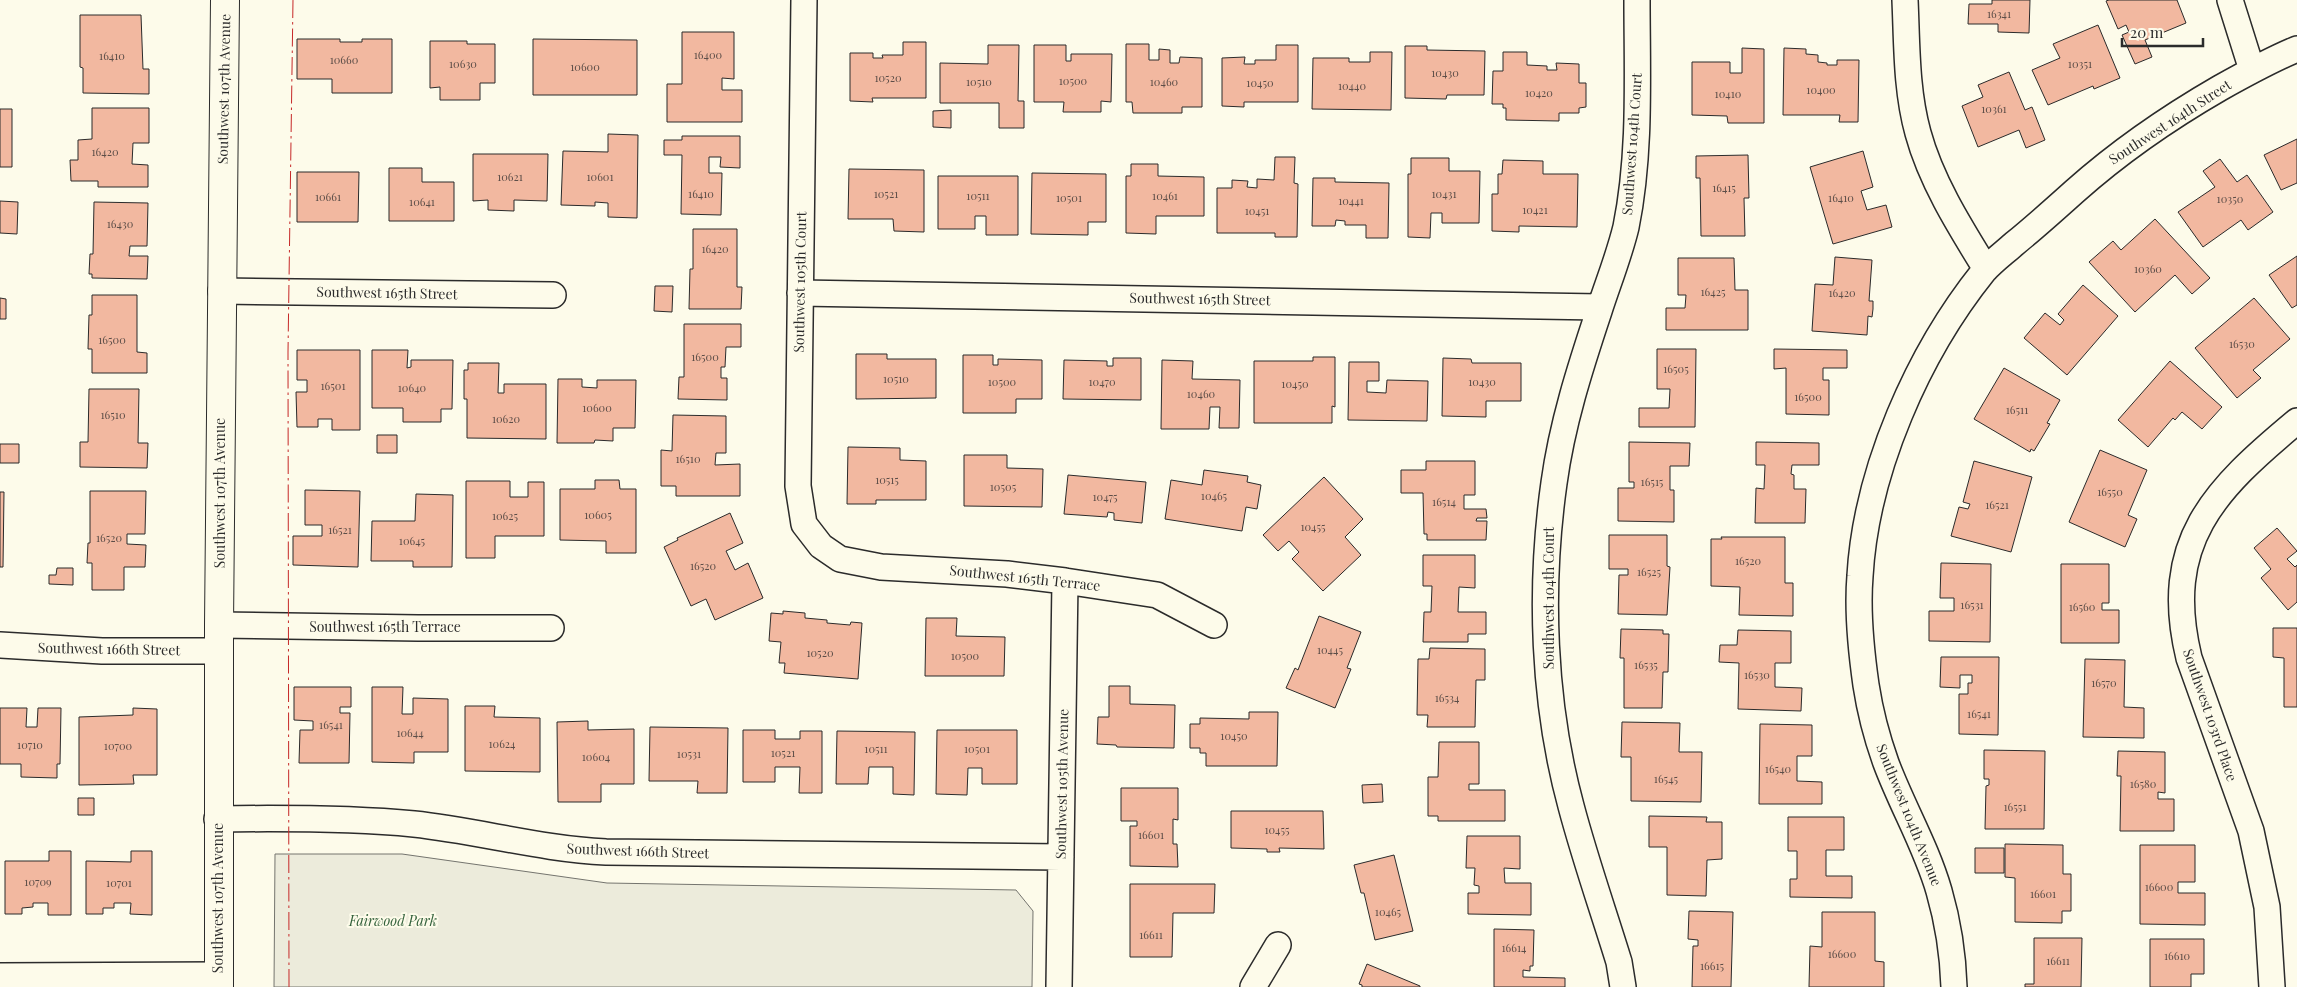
<svg xmlns="http://www.w3.org/2000/svg" width="2297" height="987" font-family="'Playfair Display',serif">
	<style>
		.green { fill: #ecebdb; stroke: #74746e }
		.building { fill: #f2b8a0; stroke: #2b2b2b }
		.lines { fill: none; stroke-linecap: round; stroke-linejoin: round }
		.minor-casing { stroke: #2b2b2b; stroke-width: 28 }
		.tertiary-casing { stroke: #2b2b2b; stroke-width: 30 }
		.minor { stroke: #fdfbea; stroke-width: 25 }
		.tertiary { stroke: #fdfbea; stroke-width: 28 }
		.power { stroke: #c62828; stroke-width: 1; stroke-dasharray: 18 4 2.5 4; stroke-linecap: butt }
		.labels { text-anchor: middle; stroke-width: 4; stroke-linejoin: round; paint-order: stroke }
		.number-label { font-size: 11px; fill: #5d4e48 }
		.street-label { font-size: 14px; fill: #2b2b2b; stroke: #fdfbea }
		.park-label { font-size: 14px; font-style: italic; fill: #34623c; stroke: #fdfbea }
	</style>
	<rect width="100%" height="100%" fill="#fdfbea"/>
	<!-- green -->
	<path class="green" d="M275,854H402L607,883L1016,890L1033,911L1032,987H274Z"/>
	<!-- building -->
	<path class="building" d="M1992,0H2030L2029,33L1998,32V24H1968L1969,4H1992Z
		M2109,0H2177L2186,23L2145,40L2152,57L2135,64L2122,35L2129,32L2126,25L2118,29L2106,1Z
		M80,15H141L143,69H149V94L83,93V68L80,67Z
		M2098,25L2120,78L2094,89L2093,86L2048,105L2032,70L2060,58L2053,44Z
		M682,32H734V79L722,78V90H742V122H667V84H682Z
		M297,39H340V42H362V39H392V93H332V79H297Z
		M533,39L637,40V95H533Z
		M430,41H467V44H495V83H480V100H440V87L430,88Z
		M903,42H926V98H872L873,102L850,101V53H873V58H883L882,55H903Z
		M1126,44H1149V60H1159V49L1170,50V63H1179L1180,57L1202,58V107H1182V113H1133L1132,102H1126Z
		M988,45H1019L1018,101H1024V128H999V103H940V63L988,64Z
		M1034,45H1066V61H1071V54H1112L1111,102L1101,101V112H1063L1064,102H1034Z
		M1276,45H1298V102H1244V107L1222,106V58L1245,57L1244,64H1255V60H1276Z
		M1405,46H1427V50L1485,51L1484,95H1447L1446,99L1405,98Z
		M1742,48L1764,49V123H1728L1727,116L1692,115V62H1730V73H1742Z
		M1784,48L1806,49V54L1818,55V62L1827,63V65H1837V60H1859L1858,122H1839L1840,115H1783Z
		M1370,52H1392L1391,110L1312,109L1313,58H1349V62H1370Z
		M1503,52H1527V65L1547,66V70H1557L1556,63L1579,64V83H1586V107L1579,108V113H1559V121L1506,120V108H1503V104H1492L1493,71H1503Z
		M2009,72L2025,110L2032,107L2045,140L2026,148L2019,130L1978,147L1962,106L1983,97L1978,85Z
		M92,108H149V143H133L132,164L148,165V187H98V181H71L70,160H78V140L92,139Z
		M0,109H12V167H0Z
		M951,110V128L933,127V111Z
		M608,134L638,135L637,218L608,217V203L595,202V206L561,205L563,151L608,152Z
		M682,136H740V168L720,167L721,157H709V173H722L721,215L681,214L682,155H664V140H682Z
		M2297,139V183L2281,190L2264,155Z
		M1863,151L1873,187L1861,191L1867,210L1886,205L1892,227L1833,244L1810,167Z
		M473,154H548L547,201L514,200V211L488,210V200L473,201Z
		M1748,155L1749,198H1744L1745,236H1701L1700,178H1696V156Z
		M1275,157H1295L1294,183L1298,184L1297,237H1275V233H1217V188H1232V180L1248,181L1247,187L1257,188V179L1274,180Z
		M1411,158H1449V171H1480L1479,223H1442V213H1431L1430,238L1408,237V174H1411Z
		M2220,159L2237,182L2247,175L2273,212L2248,230L2241,220L2203,247L2178,212L2215,187L2203,171Z
		M1503,160L1543,161V174H1578L1577,227L1519,226V232L1492,231V194H1498V174H1502Z
		M1131,164H1158V176L1204,177V216H1156V234L1126,233V176H1131Z
		M389,168H422V182H454V221H389Z
		M849,169L924,170V232L894,231L893,219H848Z
		M297,172H359L358,222H297Z
		M1032,173L1106,174V222H1088V235L1031,234Z
		M938,176H1018V235H986V216H975V229H938Z
		M1313,178H1335V182L1389,183L1388,238H1366V225H1345V221L1336,220L1335,226H1312Z
		M0,201L18,202L17,234L0,233Z
		M94,202L148,203L147,246H130L129,256H148L147,279L92,278V274H89L90,254H93Z
		M2155,219L2210,278L2192,294L2175,275L2135,312L2089,262L2113,241L2121,250Z
		M693,229H737V287H742L741,309H689L690,269H693Z
		M2297,256V305L2292,308L2269,275Z
		M1835,257L1872,260L1869,301H1873V309L1872,317L1868,316L1867,335L1812,331L1815,284L1833,285Z
		M1678,258H1734L1735,290H1748V330H1666V308H1685L1686,295H1678Z
		M2083,285L2118,316L2067,375L2024,338L2045,313L2060,325L2064,320L2058,314Z
		M655,286H673L672,312L654,311Z
		M92,295H137V352L147,353V373H92V349H88L89,315H92Z
		M0,298L6,299V319H0Z
		M2254,298L2290,339L2253,370L2261,378L2237,398L2195,348Z
		M684,324H741V347H726L725,367H721V378H727V400L678,399L679,377H684Z
		M1657,349H1696L1695,427H1639V408H1669L1670,389H1657Z
		M1774,349L1847,350V368H1823V380H1829V415L1786,414V368L1774,369Z
		M297,350H360V430H332V419H318V427H297L296,392H307V380H297Z
		M372,350H408L407,368L411,367V360H453L452,409H441V422H403V408H372Z
		M856,354H887V359H936V398L856,399Z
		M963,355H993V365H998V359L1042,360V399H1016V413H963Z
		M1313,357H1335V407L1332,406V423H1254V361H1313Z
		M1113,358H1141V400L1063,399L1064,360L1107,361V366H1113Z
		M1443,358L1471,359L1472,363H1521V401H1486V417L1442,416Z
		M1162,360L1193,361L1192,379L1240,380L1239,428H1219L1220,407H1210L1209,429H1161Z
		M2170,361L2222,407L2202,429L2182,412L2175,420L2173,418L2148,447L2118,420Z
		M1349,362H1379V381H1367V392L1386,393L1387,380L1428,381L1427,421L1348,420Z
		M468,363H499L498,393H504V384H546V439L467,438V399H464V370H468Z
		M2004,368L2060,400L2047,423L2050,424L2034,451L2031,449L2030,452L1974,419Z
		M558,379H582V387L597,388V380H636L635,428H613V441L595,440L594,443H557Z
		M89,389H139L138,443H148L147,468L80,467V442H88Z
		M673,415L726,416V453H716L715,465L740,464V496H676V486H661V450L672,451Z
		M377,435H397V453H377Z
		M1629,442L1690,443L1689,466H1670V490H1674V522L1618,521V488H1634V482H1629Z
		M1756,442L1819,443V465H1792L1791,474L1794,475V489H1806L1805,523H1755L1756,488L1764,489L1765,465H1756Z
		M0,444H19V463H0Z
		M848,447L900,448V460L926,461V500H876V504H847Z
		M2100,450L2147,470L2128,515L2137,519L2125,547L2069,522Z
		M964,455H1007V468L1043,469L1042,507L964,506Z
		M1426,461H1475V495H1464V509H1486L1487,518H1477L1476,521H1487L1486,540H1427V534H1424L1423,493H1401V470H1426Z
		M1974,461L2032,477L2011,552L1951,536L1959,507L1968,509L1970,504L1963,502Z
		M1204,470L1248,476L1247,482L1261,485L1257,509L1246,507L1242,531L1165,519L1171,480L1202,485Z
		M1068,475L1146,482L1142,523L1114,520V513L1108,512L1107,517L1064,514Z
		M1324,477L1363,519L1345,537L1361,555L1323,591L1292,559L1299,552L1289,541L1278,551L1263,535Z
		M595,480H619L620,489H636V553H606V541L560,540V489H595Z
		M466,481H510V497H528V482H544V536H495V558H466Z
		M305,490L360,491L358,567L293,565V536H322V525H305Z
		M90,491H146L145,534H127V544L146,545L145,567H124V590H92V563H87L88,543H90Z
		M0,492H4L3,567H0Z
		M416,494L453,495L452,567H413V561H371L372,521H415Z
		M730,513L743,543L726,551L735,570L748,563L763,598L715,620L706,599L691,606L664,547L678,540L677,538Z
		M2277,528L2297,551L2287,559L2295,567L2297,565V602L2288,610L2261,578L2271,569L2254,548Z
		M1609,535H1667V566L1670,567L1667,615L1618,614L1619,575H1628V569H1609Z
		M1721,537H1785V583H1793V616L1739,615L1740,587L1711,586V539H1722Z
		M1423,555H1475V588L1459,587L1458,612H1486V634H1468V642H1423L1424,612H1431L1432,586H1423Z
		M1941,563L1991,564L1990,642L1929,641V611H1954V598H1940Z
		M2061,564H2109V603H2102V610H2119V643H2061Z
		M57,568H73V585L49,584V575H56Z
		M783,611L805,613V618L827,620V623L850,625L851,622L862,623L858,679L784,673L785,663H779L781,642L769,641L771,613L783,614Z
		M1319,616L1361,632L1347,668L1351,669L1335,708L1286,688L1295,668L1298,670Z
		M926,618H957L956,636L1005,637L1004,676H925Z
		M2273,628H2297V707H2284V658L2273,657Z
		M1621,629L1663,630V634H1669L1668,672H1663L1662,708H1624V658H1620Z
		M1738,630L1791,631V663H1775V687L1802,688L1801,711L1738,709L1739,663L1719,662L1720,645H1737Z
		M1430,648L1485,649V680H1476L1475,727H1427L1428,715H1417L1418,659H1429Z
		M1941,657H1999L1998,735L1959,734V694H1968V683H1972V675H1960V688L1940,687Z
		M2085,659L2125,660L2124,707L2144,708V738L2083,737Z
		M1109,686H1130V704L1175,705L1174,748L1117,747L1116,745L1097,744L1098,717H1109Z
		M294,687H351V707H340V713H350L349,763H299L300,730H313V721L294,720Z
		M372,687H403L402,714H413V698L448,699V752H414V763L372,762Z
		M465,706H495L494,717L540,718V772L465,771Z
		M0,708H27L26,727H37L38,708H61L60,764H57V778L21,777V764H0Z
		M133,708L157,709V775H133L134,784L79,785V717L133,715Z
		M1249,712H1278L1277,766H1206V753H1200V748H1190V724H1200V718L1249,719Z
		M588,721V730L634,729V784H601V802H558L557,722Z
		M1622,722L1680,723L1679,752H1702L1701,802L1631,801V757H1621Z
		M1760,724L1812,725V756H1797V781L1822,782V804H1759Z
		M650,727L728,728L727,793H697L698,781H649Z
		M743,730H775V739H800V731H822V793H799L800,767H775V782H743Z
		M937,730H1017V784H982V768H968L967,795L936,794Z
		M837,731L915,732L914,795L893,794V767H869L868,784H836Z
		M1439,742H1479V784H1469V790H1505V821H1438V816H1428V777H1438Z
		M1984,750L2045,751L2044,829H1985L1986,786L1989,785V779H1984Z
		M2118,751L2165,752V793L2158,792V799H2174V831H2120L2121,776H2117Z
		M1382,784L1383,802L1363,803L1362,785Z
		M1121,788H1178V820L1173,819V844H1177L1178,867L1130,866V826H1137V821H1121Z
		M78,798H94V815H78Z
		M1231,811H1323L1324,849L1279,848L1280,852H1267V849L1231,848Z
		M1649,816L1707,817L1706,822H1722V859L1707,860L1706,896L1667,895V847H1649Z
		M1788,817H1844V850H1826V876H1852V898L1790,897V879H1797V851H1788Z
		M1467,836H1520V869L1504,868L1505,883H1531V915L1468,914V893H1479V886L1474,885L1475,868H1466Z
		M2005,844L2063,845V874H2071V911H2062V923L2015,922V878L2005,877Z
		M2140,845H2195V882H2178V893H2205V925L2140,924Z
		M1975,848H2004V873H1975Z
		M49,851H71V915H48V903H33V907L22,908V914H5V861H49Z
		M131,851H152V915L130,914L131,903H114V908H103V914H86V861L131,862Z
		M1394,855L1413,931L1375,940L1364,893H1361L1354,865Z
		M1130,884H1215L1214,913H1173L1172,957H1130Z
		M1689,911L1733,912L1731,987H1692L1693,946H1698V940L1688,939Z
		M1822,912H1875V961L1884,962V987H1809L1810,946L1822,947Z
		M1494,929L1534,930L1533,966H1530V971L1523,970V977L1565,978V987H1494Z
		M2034,938H2082L2081,987H2025V984H2034Z
		M2150,939H2204V974H2191V987H2150Z
		M1367,964L1420,986V987H1362V985L1359,984Z"/>
	<g class="lines">
		<defs>
			<path id="minor" d="M804,0L798,486L804,524L821,546L840,559L881,567L1007,574L1065,581L1157,595L1214,625
				M1905,0C1907,44 1906,90 1918,133C1931,181 1960,227 1986,269
				M2230,0L2252,70
				M221,291L553,295
				M800,293L1600,307
				M219,625L418,628H551
				M0,645L102,651H218
				M217,819C283,818 350,818 414,824C479,831 541,849 606,852L1061,857
				M0,976L219,975
				M1059,987L1065,581
				M1253,987L1278,945
				M1623,987L1619,962C1603,910 1585,859 1571,806C1543,703 1539,589 1554,483C1562,424 1580,368 1599,311C1608,283 1619,256 1626,227C1641,153 1637,75 1637,0
				M1954,987C1953,955 1948,922 1939,891C1926,846 1902,806 1886,763C1877,738 1870,711 1866,685C1861,650 1857,612 1860,576C1866,471 1918,353 1984,271C1993,261 2004,253 2014,244C2035,227 2055,209 2075,191C2120,151 2168,118 2220,88C2245,74 2270,60 2297,49
				M2272,987L2267,907L2251,831L2189,658C2161,542 2214,490 2297,421"/>
			<path id="tertiary" d="M219,987V625L225,0"/>
		</defs>
		<!-- minor casing -->
		<use href="#minor" class="minor-casing"/>
		<!-- tertiary casing -->
		<use href="#tertiary" class="tertiary-casing"/>
		<!-- minor -->
		<use href="#minor" class="minor"/>
		<!-- tertiary -->
		<use href="#tertiary" class="tertiary"/>
		<!-- power -->
		<path class="power" d="M289,987L288,352L293,0"/>
	</g>
	<g class="labels">
		<!-- number labels -->
		<g class="number-label">
			<text x="1999" y="18">16341</text>
			<text x="708" y="59">16400</text>
			<text x="112" y="60">16410</text>
			<text x="344" y="64">10660</text>
			<text x="463" y="68">10630</text>
			<text x="2080" y="68">10351</text>
			<text x="585" y="71">10600</text>
			<text x="1445" y="77">10430</text>
			<text x="888" y="82">10520</text>
			<text x="1073" y="85">10500</text>
			<text x="979" y="86">10510</text>
			<text x="1164" y="86">10460</text>
			<text x="1260" y="87">10450</text>
			<text x="1352" y="90">10440</text>
			<text x="1821" y="94">10400</text>
			<text x="1539" y="97">10420</text>
			<text x="1728" y="98">10410</text>
			<text x="1994" y="113">10361</text>
			<text x="105" y="156">16420</text>
			<text x="510" y="181">10621</text>
			<text x="600" y="181">10601</text>
			<text x="1724" y="192">16415</text>
			<text x="701" y="198">16410</text>
			<text x="886" y="198">10521</text>
			<text x="1444" y="198">10431</text>
			<text x="978" y="200">10511</text>
			<text x="1165" y="200">10461</text>
			<text x="328" y="201">10661</text>
			<text x="1069" y="202">10501</text>
			<text x="1841" y="202">16410</text>
			<text x="2230" y="203">10350</text>
			<text x="1351" y="205">10441</text>
			<text x="422" y="206">10641</text>
			<text x="1535" y="214">10421</text>
			<text x="1257" y="215">10451</text>
			<text x="120" y="228">16430</text>
			<text x="715" y="253">16420</text>
			<text x="2148" y="273">10360</text>
			<text x="1713" y="296">16425</text>
			<text x="1842" y="297">16420</text>
			<text x="112" y="344">16500</text>
			<text x="2242" y="348">16530</text>
			<text x="705" y="361">16500</text>
			<text x="1676" y="373">16505</text>
			<text x="896" y="383">10510</text>
			<text x="1002" y="386">10500</text>
			<text x="1102" y="386">10470</text>
			<text x="1482" y="386">10430</text>
			<text x="1295" y="388">10450</text>
			<text x="333" y="390">16501</text>
			<text x="412" y="392">10640</text>
			<text x="1201" y="398">10460</text>
			<text x="1808" y="401">16500</text>
			<text x="597" y="412">10600</text>
			<text x="2017" y="414">16511</text>
			<text x="113" y="419">16510</text>
			<text x="506" y="423">10620</text>
			<text x="688" y="463">16510</text>
			<text x="887" y="484">10515</text>
			<text x="1652" y="486">16515</text>
			<text x="1003" y="491">10505</text>
			<text x="2110" y="496">16550</text>
			<text x="1214" y="500">10465</text>
			<text x="1105" y="501">10475</text>
			<text x="1444" y="506">16514</text>
			<text x="1997" y="509">16521</text>
			<text x="598" y="519">10605</text>
			<text x="505" y="520">10625</text>
			<text x="1313" y="531">10455</text>
			<text x="340" y="534">16521</text>
			<text x="109" y="542">16520</text>
			<text x="412" y="545">10645</text>
			<text x="1748" y="565">16520</text>
			<text x="703" y="570">16520</text>
			<text x="1649" y="576">16525</text>
			<text x="1972" y="609">16531</text>
			<text x="2082" y="611">16560</text>
			<text x="1330" y="654">10445</text>
			<text x="820" y="657">10520</text>
			<text x="965" y="660">10500</text>
			<text x="1646" y="669">16535</text>
			<text x="1757" y="679">16530</text>
			<text x="2104" y="687">16570</text>
			<text x="1447" y="702">16534</text>
			<text x="1979" y="718">16541</text>
			<text x="331" y="729">16541</text>
			<text x="410" y="737">10644</text>
			<text x="1234" y="740">10450</text>
			<text x="502" y="748">10624</text>
			<text x="30" y="749">10710</text>
			<text x="118" y="750">10700</text>
			<text x="876" y="753">10511</text>
			<text x="977" y="753">10501</text>
			<text x="783" y="757">10521</text>
			<text x="689" y="758">10531</text>
			<text x="596" y="761">10604</text>
			<text x="1778" y="773">16540</text>
			<text x="1666" y="783">16545</text>
			<text x="2143" y="788">16580</text>
			<text x="2015" y="811">16551</text>
			<text x="1277" y="834">10455</text>
			<text x="1151" y="839">16601</text>
			<text x="38" y="886">10709</text>
			<text x="119" y="887">10701</text>
			<text x="2159" y="891">16600</text>
			<text x="2043" y="898">16601</text>
			<text x="1388" y="916">10465</text>
			<text x="1151" y="939">16611</text>
			<text x="1514" y="952">16614</text>
			<text x="1842" y="958">16600</text>
			<text x="2177" y="960">16610</text>
			<text x="2058" y="965">16611</text>
			<text x="1712" y="970">16615</text>
		</g>
		<!-- street labels -->
		<g class="street-label">
			<text transform="translate(224 89) rotate(-89)" y="5">Southwest 107th Avenue</text>
			<text transform="translate(2170 122) rotate(-33)" y="5">Southwest 164th Street</text>
			<text transform="translate(1632 144) rotate(-86)" y="5">Southwest 104th Court</text>
			<text transform="translate(800 282) rotate(-89)" y="5">Southwest 105th Court</text>
			<text transform="translate(387 293) rotate(1)" y="5">Southwest 165th Street</text>
			<text transform="translate(1200 299) rotate(1)" y="5">Southwest 165th Street</text>
			<text transform="translate(220 493) rotate(-90)" y="5">Southwest 107th Avenue</text>
			<text transform="translate(1025 578) rotate(6)" y="5">Southwest 165th Terrace</text>
			<text transform="translate(1549 598) rotate(-90)" y="5">Southwest 104th Court</text>
			<text x="385" y="632">Southwest 165th Terrace</text>
			<text transform="translate(109 649) rotate(1)" y="5">Southwest 166th Street</text>
			<text transform="translate(2210 715) rotate(71)" y="5">Southwest 103rd Place</text>
			<text transform="translate(1062 784) rotate(-89)" y="5">Southwest 105th Avenue</text>
			<text transform="translate(1909 815) rotate(68)" y="5">Southwest 104th Avenue</text>
			<text transform="translate(638 851) rotate(2)" y="5">Southwest 166th Street</text>
			<text transform="translate(218 898) rotate(-90)" y="5">Southwest 107th Avenue</text>
		</g>
		<!-- park labels -->
		<g class="park-label">
			<text x="393" y="926">Fairwood Park</text>
		</g>
	</g>
	<!-- scale -->
	<path d="M2122 38v8h81v-8" fill="none" stroke="#2b2b2b" stroke-width="2.5"/>
	<text x="2130" y="38" font-size="15" fill="#2b2b2b" stroke="#fdfbea" stroke-width="4" paint-order="stroke">20 m</text>
</svg>
